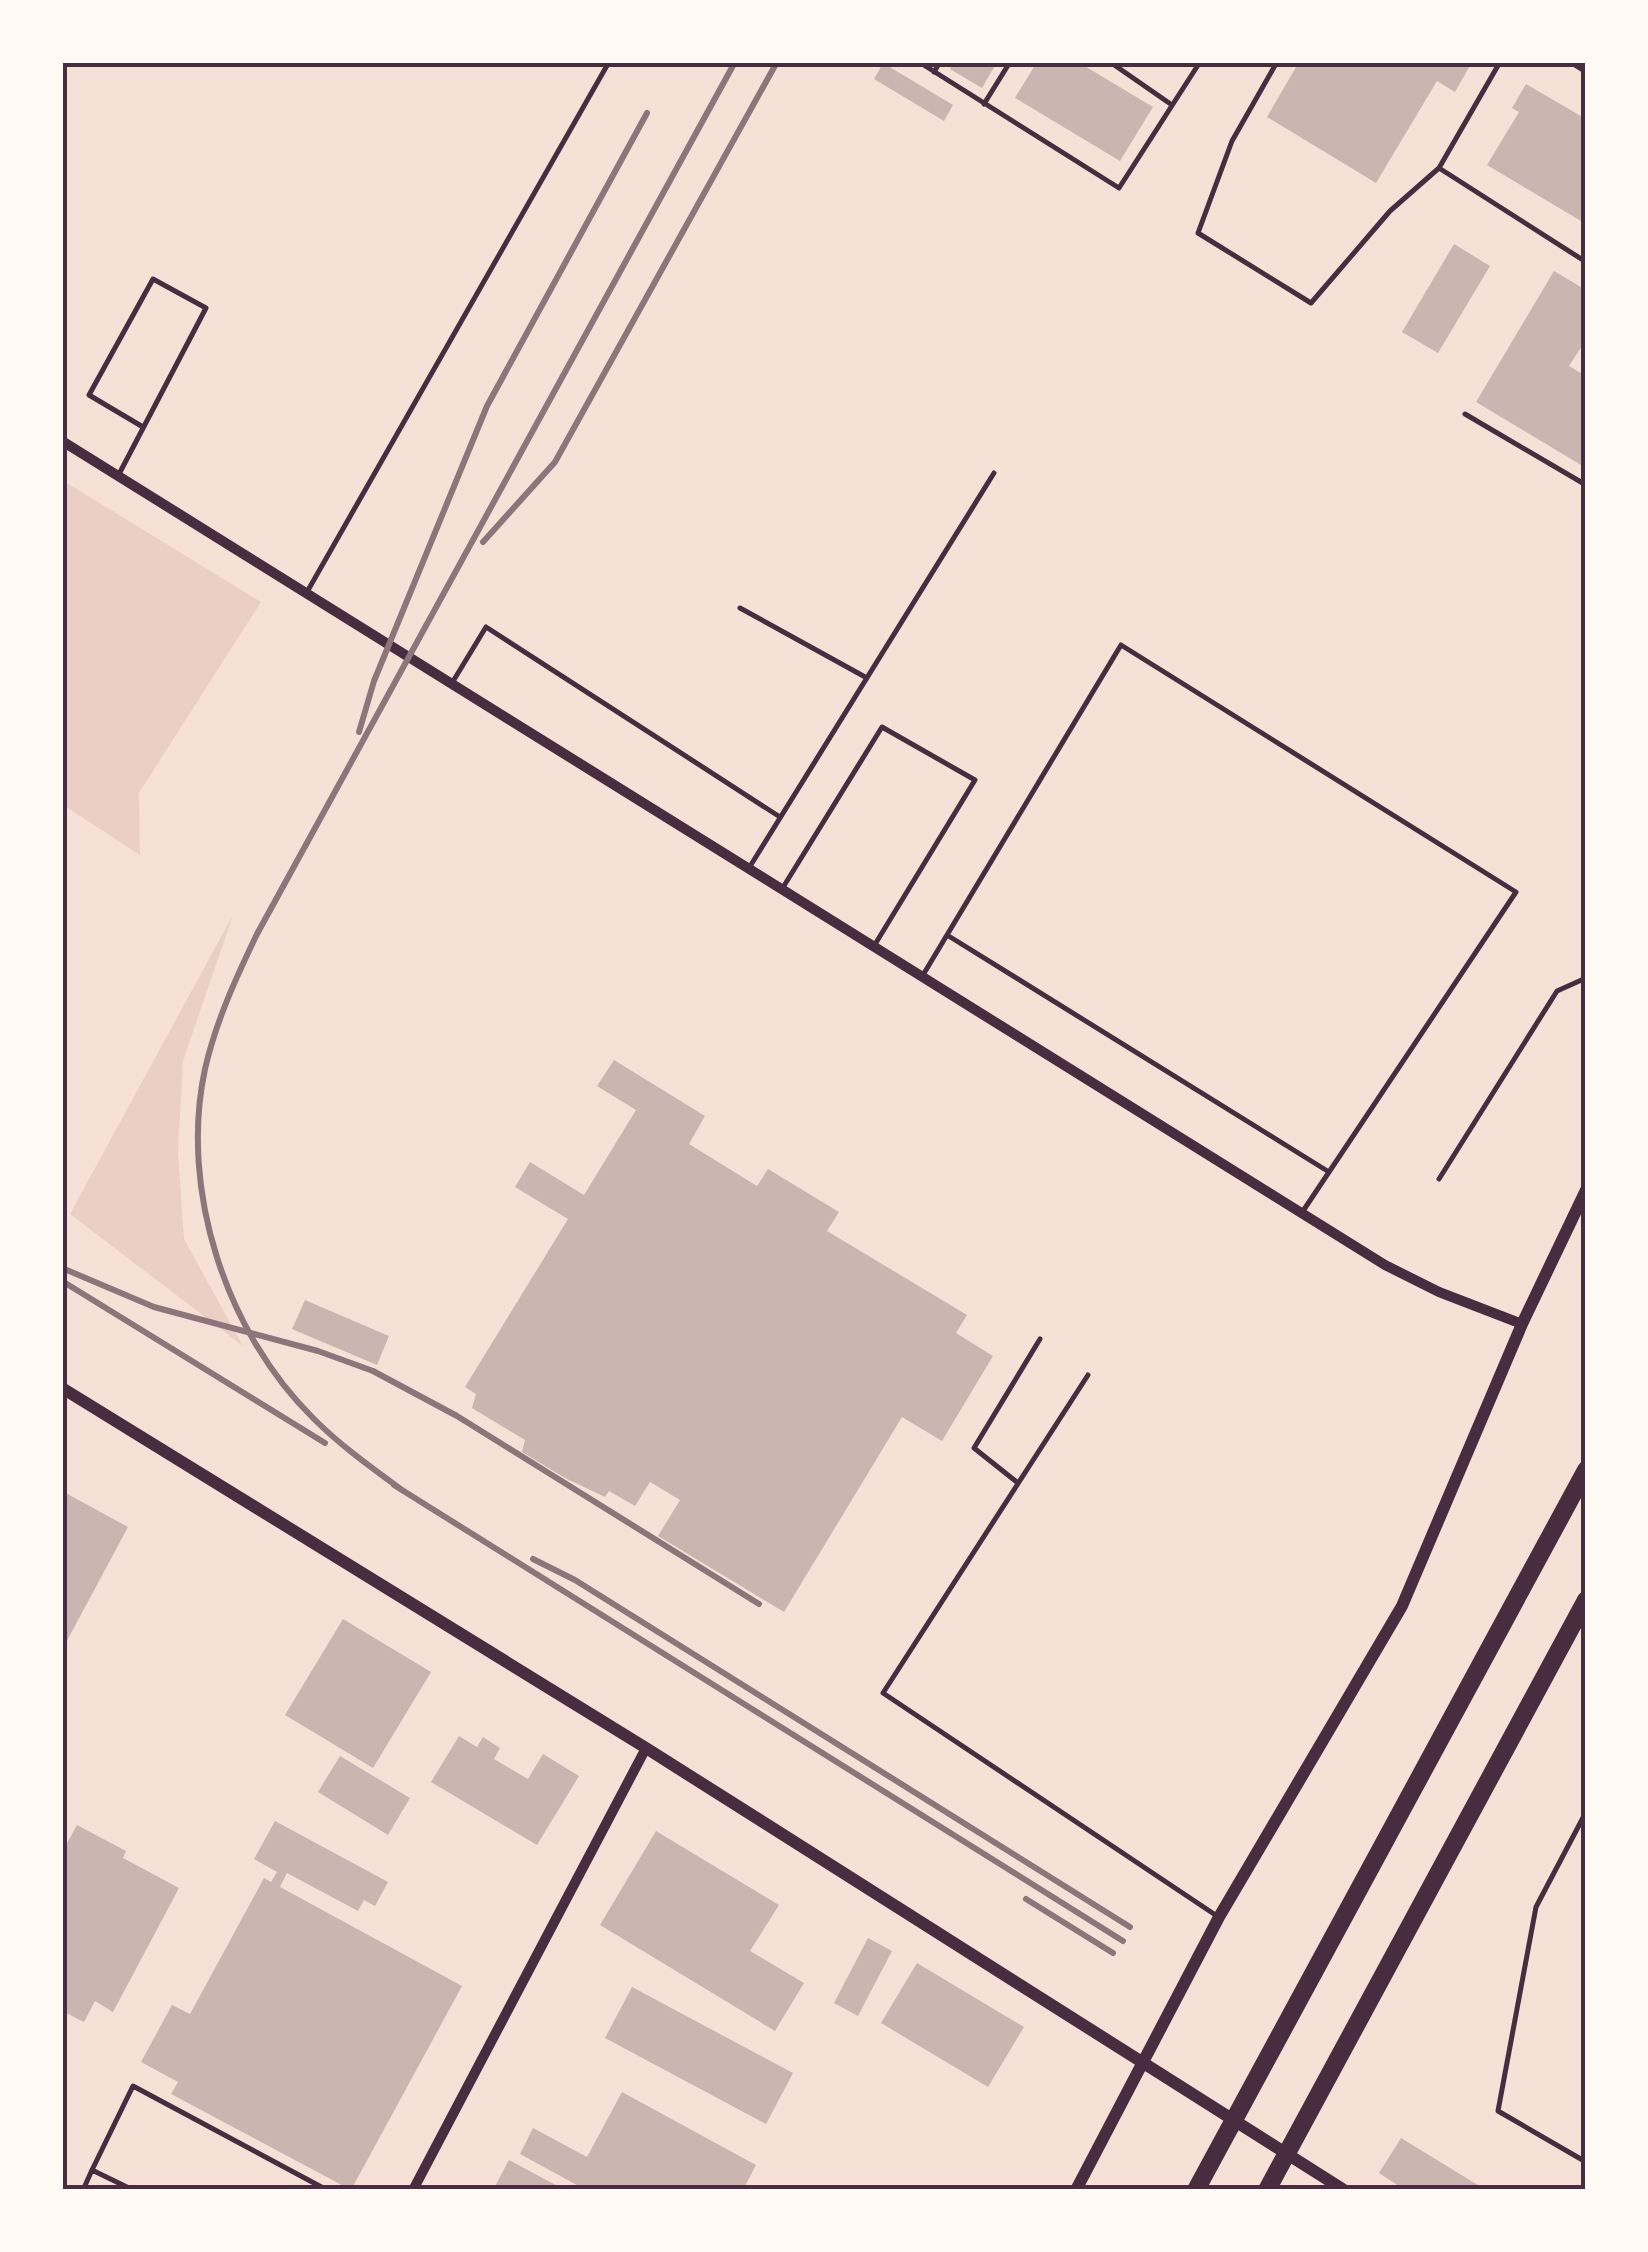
<svg xmlns="http://www.w3.org/2000/svg" width="1648" height="2252" font-family="'Fira Sans Condensed',sans-serif">
	<style>
		.green { fill: #ebcfc5 }
		.building { fill: #ccb4b1 }
		.lines { fill: none; stroke-linecap: round; stroke-linejoin: round }
		.service { stroke: #4a2c40; stroke-width: 5 }
		.minor { stroke: #4a2c40; stroke-width: 10 }
		.tertiary { stroke: #4a2c40; stroke-width: 12 }
		.motorway { stroke: #4a2c40; stroke-width: 18 }
		.rail { stroke: #8f747c; stroke-width: 6 }
		.neatline { fill: none; stroke: #4a2c40; stroke-width: 4 }
	</style>
	<rect width="100%" height="100%" fill="#f7e1d7"/>
	<!-- green -->
	<path class="green" d="M62,480L261,602L139,793L140,855L63,805Z
		M233,915L183,1061L178,1152L184,1239L243,1346L70,1214Z"/>
	<!-- building -->
	<path class="building" d="M954,62H997L982,88L950,69Z
		M1037,62H1078L1153,107L1120,161L1015,98Z
		M1299,62H1472L1455,92L1437,81L1376,183L1267,117Z
		M883,63L953,105L944,121L874,79Z
		M1526,84L1586,119V224L1487,165L1519,112L1512,108Z
		M1454,244L1490,266L1438,353L1402,332Z
		M1554,271L1586,290V340L1569,366L1586,376V468L1476,402Z
		M614,1060L705,1116L689,1144L757,1186L768,1169L839,1212L827,1231L967,1315L956,1333L993,1356L942,1441L902,1417L784,1612L658,1536L680,1500L650,1482L635,1506L609,1491L605,1497L565,1478L522,1452L525,1440L472,1408L476,1394L465,1387L568,1219L515,1187L530,1162L584,1195L636,1110L597,1086Z
		M305,1300L389,1336L377,1365L292,1329Z
		M62,1491L128,1527L62,1650Z
		M343,1619L431,1672L373,1768L285,1715Z
		M459,1736L477,1747L483,1737L500,1748L494,1759L528,1779L543,1754L579,1776L537,1845L431,1782Z
		M340,1756L410,1798L388,1835L318,1792Z
		M275,1821L388,1882L375,1906L364,1900L358,1911L287,1873L280,1887L462,1986L351,2190L171,2094L178,2082L141,2062L172,2005L190,2014L264,1878L271,1882L277,1872L254,1859Z
		M77,1825L126,1851L123,1858L179,1888L113,2012L95,2001L84,2022L62,2011V1852Z
		M656,1831L779,1905L750,1951L804,1983L775,2031L600,1925Z
		M868,1938L892,1951L858,2016L834,2003Z
		M917,1963L1024,2027L988,2087L881,2023Z
		M632,1987L793,2073L766,2124L605,2038Z
		M622,2092L756,2165L743,2190H586L520,2154L533,2128L587,2157Z
		M1401,2138L1486,2190H1405L1379,2173Z
		M509,2160L565,2190H493Z"/>
	<g class="lines">
		<!-- service -->
		<path class="service" d="M919,62L1119,188L1200,62
			M1110,62L1172,105
			M1277,62L1232,141L1198,233L1311,303L1390,211L1439,168
			M1500,62L1439,168L1586,262
			M1570,62L1586,72
			M934,72L940,62
			M984,104L1010,62
			M1465,414L1586,485
			M118,476L206,308L153,279L89,395L143,427
			M307,592L609,62
			M740,608L867,678
			M452,683L486,627L780,817
			M749,868L994,473
			M782,889L882,727L975,780L874,946
			M947,935L1329,1172
			M923,975L1121,645L1516,892L1303,1211
			M1439,1179L1557,991L1586,978
			M1088,1375L883,1693L1217,1916
			M1018,1483L974,1448L1040,1339
			M1586,1812L1536,1907L1498,2111L1586,2162
			M92,2170L133,2086L327,2190
			M83,2190L92,2170L133,2190"/>
		<!-- minor -->
		<path class="minor" d="M62,441L1385,1265L1439,1292L1522,1324
			M413,2190L646,1748"/>
		<!-- tertiary -->
		<path class="tertiary" d="M62,1388L646,1748L1344,2190
			M1076,2190L1219,1917L1402,1606L1522,1324L1586,1190"/>
		<!-- motorway -->
		<path class="motorway" d="M1196,2190L1586,1470
			M1267,2190L1586,1600"/>
		<!-- rail -->
		<path class="rail" d="M483,542L555,462L777,62
			M359,732L374,681L487,406L647,113
			M62,1268L154,1307L318,1351L373,1371L457,1416L759,1604
			M62,1281L325,1443
			M394,1485L1123,1941
			M402,1490C372,1468 341,1446 314,1419C226,1333 179,1189 205,1069C216,1021 236,978 257,934L735,62
			M533,1559L575,1580L1130,1927
			M1026,1899L1113,1953"/>
	</g>
	<!-- border -->
	<rect width="1648" height="2252" fill="none" stroke="#fffaf5" stroke-width="130"/>
	<rect x="65" y="65" width="1518" height="2122" class="neatline"/>
</svg>
